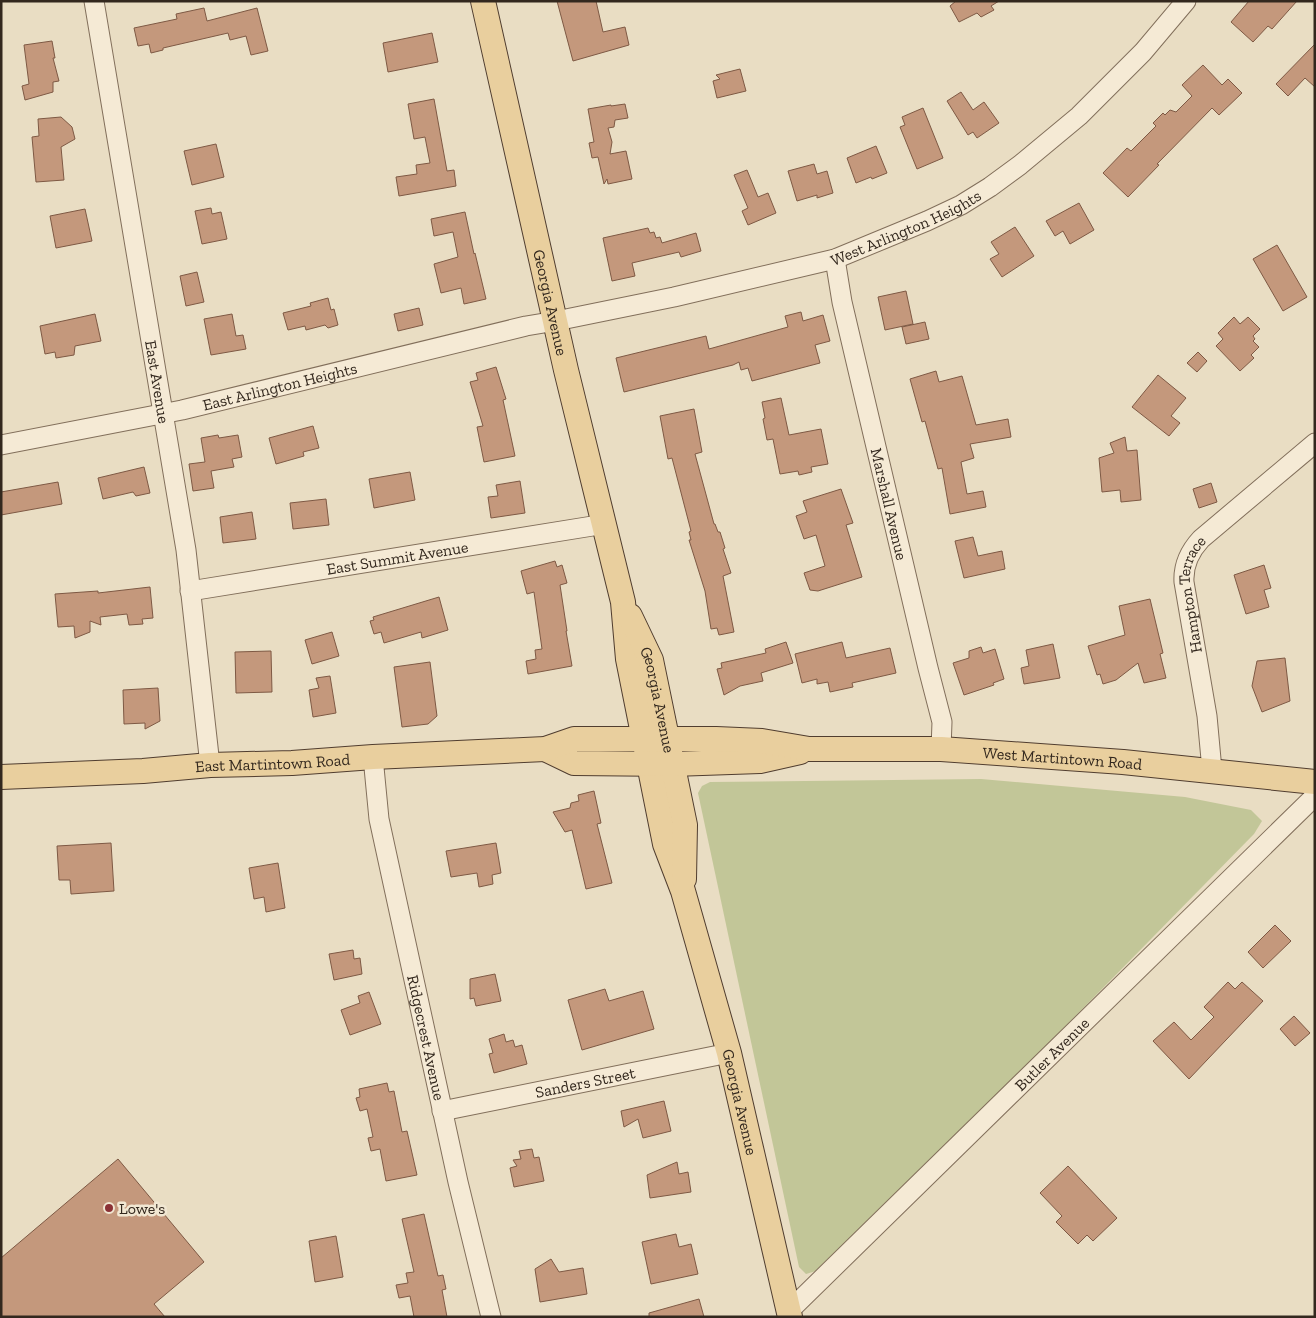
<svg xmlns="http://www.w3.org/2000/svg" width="1316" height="1318" font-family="'Zilla Slab',serif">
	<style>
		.green { fill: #c2c698 }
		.building { fill: #c4987c; stroke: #7e5944 }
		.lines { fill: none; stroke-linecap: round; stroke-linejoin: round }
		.minor-casing { stroke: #826f5b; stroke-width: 21 }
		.major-casing { stroke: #503d2f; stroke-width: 26 }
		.minor { stroke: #f5ead5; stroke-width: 19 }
		.major { stroke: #e9cf9e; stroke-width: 24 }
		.poi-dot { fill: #8b3135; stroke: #f1e7d2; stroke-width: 2 }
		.labels { text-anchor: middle; stroke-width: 5; stroke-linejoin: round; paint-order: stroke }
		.street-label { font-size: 16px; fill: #33281e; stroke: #f1e7d2 }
		.poi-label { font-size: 16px; fill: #33281e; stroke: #f1e7d2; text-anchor: start }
	</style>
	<rect width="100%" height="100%" fill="#e9ddc3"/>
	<!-- green -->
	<path class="green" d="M981,779L1185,797L1251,810L1262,821L1254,834L897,1198L816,1271L806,1274L799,1267L698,793L702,786L710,782Z"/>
	<!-- building -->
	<path class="building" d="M557,1H596L603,32L625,27L629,45L573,61Z
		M956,1H999L991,6L994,10L981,17L977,13L959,22L950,6Z
		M1249,1H1297L1272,29L1268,26L1253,42L1231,22Z
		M204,8L207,21L257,8L268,51L251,55L246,36L230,40L228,33L163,48V50L151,53L149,44L138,46L134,28L177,19L176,14Z
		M432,33L438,62L388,72L383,43Z
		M52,41L55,58H53L59,81L53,82V92L25,100L22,86L29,84L24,45Z
		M1315,44V87L1305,78L1288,96L1276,84Z
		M1203,65L1222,85L1228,79L1242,93L1219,115L1212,108L1157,164L1159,165L1128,197L1103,173L1127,148L1131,151L1156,126L1153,123L1163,113L1165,115L1170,110L1176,112L1192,96L1182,85Z
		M740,69L746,91L717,98L713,81L720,79L716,75Z
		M961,92L973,110L984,102L999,123L977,138L973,132L968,135L947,101Z
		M434,99L447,171L454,170L456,186L399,196L396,177L417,174L416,165L430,163L425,137L414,139L408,104Z
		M625,104L628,118L615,120L614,127L608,128L612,142L610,154L626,151L632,179L608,184L607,179L604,184L598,157L592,158L589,143L594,142L588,109L611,105V106Z
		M923,108L943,158L917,169L900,127L905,125L902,117Z
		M61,117L72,127L75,139L61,147L64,180L36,182L32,137L39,136L38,119Z
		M216,144L224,177L192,185L184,151Z
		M876,146L887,173L872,179L871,177L856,183L847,158Z
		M814,164L817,174L827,171L833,193L817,198V195L797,201L788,171Z
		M747,170L758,197L768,193L776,213L748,225L742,211L748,208L734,175Z
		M1079,203L1094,230L1070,244L1063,231L1055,236L1046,221Z
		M211,208L212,214L221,212L227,239L202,244L195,211Z
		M85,209L92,241L56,248L50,216Z
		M465,212L474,254L475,253L486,299L464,304L461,288L441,293L434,264L458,257L453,232L434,236L431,219Z
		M1015,227L1034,256L1002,277L990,259L999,254L991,242Z
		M648,228L650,233L654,232L656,238L660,237L662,243L696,233L701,251L681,257L679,252L632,263L635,276L612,281L603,238Z
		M1277,245L1307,297L1283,311L1253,259Z
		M197,272L204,302L186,306L180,276Z
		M906,291L913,324L885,330L878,297Z
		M328,298L331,310L334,309L338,325L328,328L325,325L306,330L305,326L288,330L283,313L311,306L310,303Z
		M419,308L423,325L398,331L394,314Z
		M801,312L803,321L823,315L830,341L815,345L820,363L752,381L748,368L741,370L739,362L733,365L624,392L616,358L706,336L709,349L788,327L785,316Z
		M95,314L101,341L75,346L74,355L56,358L55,352L45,354L40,326Z
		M232,314L236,336L243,335L246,349L211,355L204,319Z
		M1234,317L1240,324L1248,317L1260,329L1253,336L1255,339L1253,341L1259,347L1251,355L1254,358L1240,371L1216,346L1223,339L1218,333Z
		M925,322L929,339L906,344L902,327Z
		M1198,352L1207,361L1197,372L1187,363Z
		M496,367L506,399L503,400L515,456L484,462L477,427L483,426L470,382L478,380L476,373Z
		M936,371L939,382L962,376L976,425L1008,419L1011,437L970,444L974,458L961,462L967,494L983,491L986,507L950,514L942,468L938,469L925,421L922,422L910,379Z
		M1158,375L1186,398L1171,416L1180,423L1169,436L1132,407Z
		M781,398L789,435L821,429L828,464L811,467L812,472L799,475L798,471L780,474L773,439L767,440L763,419L765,418L762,402Z
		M694,409L702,452L695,454L714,524H715L718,532H720L725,548L723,549L731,573L723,576L734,632L719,635L717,628L711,629L705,591L689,540H691L689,532L691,531L672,458L668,459L660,416Z
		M313,426L319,448L303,452L304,456L276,464L269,438Z
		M218,435L219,438L238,435L242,457L232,459L234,467L211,471L214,488L193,491L189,464L205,462L201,438Z
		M1125,437L1127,451L1137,450L1141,500L1121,502L1120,490L1102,492L1099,458L1114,453L1110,443Z
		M144,467L150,493L136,496L133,492L103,499L98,478Z
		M410,472L415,500L374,508L369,479Z
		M520,481L525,513L491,518L488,497L498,496L496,485Z
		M58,482L62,504L1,515V492Z
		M1211,483L1217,502L1199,508L1193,489Z
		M841,489L853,523L846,525L862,577L818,591L810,590L804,573L825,566L816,535L804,539L796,516L807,512L803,501Z
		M326,499L329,525L293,529L290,503Z
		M252,512L256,539L223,543L220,517Z
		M973,537L978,556L1002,551L1005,569L964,578L955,541Z
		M555,561L557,567L562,565L567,583L560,585L567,631H566L572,666L528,674L526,661L536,659L535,650L542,649L534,592L527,594L521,571Z
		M1264,565L1271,588L1264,590L1269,607L1246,614L1234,575Z
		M150,587L153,618L142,619L143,624L129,625L127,614L100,617L101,625L90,621V632L75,638L74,626L58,627L55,594L98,591V593Z
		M439,597L448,630L422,638L421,632L384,643L381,632L374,634L370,621L374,620L373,617Z
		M1150,599L1163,653L1160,654L1166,678L1144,683L1138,663L1116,680L1103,684L1100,674L1097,675L1088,646L1125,635L1119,606Z
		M332,632L339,656L312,664L305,640Z
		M786,642L793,663L761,673L763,681L740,686L724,695L717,669L722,668L721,663L766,653L765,649Z
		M842,642L846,658L890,648L896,673L852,683L853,687L830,692L828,682L817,684V679L802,683L795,654Z
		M1053,644L1060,678L1024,684L1021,668L1029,666L1026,650Z
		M981,647L983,653L995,649L1004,679L993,683L994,685L964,695L953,663L969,658V651Z
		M271,651L272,692L236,693L235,652Z
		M1285,658L1290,701L1262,712L1252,686L1257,661Z
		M430,662L437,716L428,724L402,727L394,667Z
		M330,676L336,713L313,717L309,690L319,688L316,678Z
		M158,688L160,721L145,729V723L124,724L123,690Z
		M594,791L601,823L597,824L612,883L586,889L572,830L565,832L553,812L570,808L571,803L579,801L578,795Z
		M111,843L114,891L71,894L70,880H59L57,846Z
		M496,843L501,873L492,875L493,884L479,887L477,873L451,877L446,851Z
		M278,863L285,908L266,912L264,897L254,899L249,868Z
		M1275,925L1291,941L1263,968L1248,952Z
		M353,950L354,959L360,958L362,974L334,980L329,954Z
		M495,974L501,1001L476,1006L474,998L470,999V979Z
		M1228,982L1235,989L1242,982L1263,1001L1189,1079L1153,1041L1174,1022L1191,1040L1214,1017L1204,1007Z
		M605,989L609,1001L643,991L654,1029L582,1050L568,1000Z
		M369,992L381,1024L350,1035L341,1010L360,1003L358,996Z
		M1294,1016L1310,1033L1295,1046L1280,1029Z
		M504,1034L506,1042L513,1040L515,1047L522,1045L527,1064L494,1073L489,1054L493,1053L489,1039Z
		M387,1083L389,1092L394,1091L402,1132L407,1131L417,1175L386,1181L380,1149L371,1151L368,1138L373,1137L367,1109L360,1111L356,1098L360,1097L359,1089Z
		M664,1101L671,1131L643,1138L638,1119L624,1127L621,1111Z
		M532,1149L534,1158L539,1157L544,1181L514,1187L510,1168L517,1166L513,1160L521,1159L519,1151Z
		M118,1159L204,1262L154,1304L165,1317H1V1258Z
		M677,1162L679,1174L688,1172L691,1192L650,1198L647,1175Z
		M1068,1166L1117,1218L1093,1241L1087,1235L1078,1244L1056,1222L1062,1216L1040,1193Z
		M424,1214L438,1276L443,1275L446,1289L442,1290L447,1317H414L410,1296L399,1298L396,1285L408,1283L406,1273L414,1272L402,1219Z
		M676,1234L679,1247L691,1244L698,1274L651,1284L642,1242Z
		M336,1236L343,1277L315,1282L309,1241Z
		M551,1259L559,1272L583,1268L587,1294L540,1302L535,1269Z
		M699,1299L704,1317H649V1313Z"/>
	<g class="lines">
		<defs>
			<g id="minor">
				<path id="s1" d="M94,1L186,550L210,765"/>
				<path id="s2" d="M835,259L842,302L928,668L942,722L941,749"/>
				<path id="s3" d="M1,445L182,410L526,326L556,321L674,297L835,259L927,221L961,205L990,187L1020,165L1079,116L1143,52L1186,1"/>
				<path id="s4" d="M190,591L605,524"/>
				<path id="s5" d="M373,757L379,819L458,1182L491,1317"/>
				<path id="s6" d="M1212,770L1207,716L1184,582C1183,565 1189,552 1201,539L1315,443"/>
				<path id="s7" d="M442,1111L729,1053"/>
				<path id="s8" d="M788,1312L1315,796"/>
			</g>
			<g id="major">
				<path id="s9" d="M483,1L566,370L623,602L628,659L665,844L683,891L729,1053L790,1317"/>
				<path id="s10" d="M630,616L651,660L685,825L684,879"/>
				<path d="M545,749L574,763L673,764L760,761L800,752"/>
				<path id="s11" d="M1,777L143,771L210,765L292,763L373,757L545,749L574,739H716L762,741L809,749H941L1123,762L1315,782"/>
			</g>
		</defs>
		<!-- minor casing -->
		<use href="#minor" class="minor-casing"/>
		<!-- major casing -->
		<use href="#major" class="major-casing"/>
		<!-- minor -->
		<use href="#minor" class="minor"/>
		<!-- major -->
		<use href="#major" class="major"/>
	</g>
	<!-- markers -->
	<circle class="poi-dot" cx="109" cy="1208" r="5"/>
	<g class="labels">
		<!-- street labels -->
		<g class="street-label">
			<text dy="6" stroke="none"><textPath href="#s3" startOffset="932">West Arlington Heights</textPath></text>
			<text dy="6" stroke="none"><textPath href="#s9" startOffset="309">Georgia Avenue</textPath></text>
			<text dy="6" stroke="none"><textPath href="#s1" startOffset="386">East Avenue</textPath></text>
			<text dy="6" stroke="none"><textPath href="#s3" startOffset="285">East Arlington Heights</textPath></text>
			<text dy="6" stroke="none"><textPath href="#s2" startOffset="251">Marshall Avenue</textPath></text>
			<text dy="6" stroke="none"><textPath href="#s4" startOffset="210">East Summit Avenue</textPath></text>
			<text dy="6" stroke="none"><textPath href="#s6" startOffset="179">Hampton Terrace</textPath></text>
			<text dy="6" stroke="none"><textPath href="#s10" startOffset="89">Georgia Avenue</textPath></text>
			<text dy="6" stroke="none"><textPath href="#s11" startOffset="1065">West Martintown Road</textPath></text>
			<text dy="6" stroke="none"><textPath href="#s11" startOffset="272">East Martintown Road</textPath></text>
			<text dy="6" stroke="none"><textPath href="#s5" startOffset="286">Ridgecrest Avenue</textPath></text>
			<text dy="6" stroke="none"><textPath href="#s8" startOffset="369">Butler Avenue</textPath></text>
			<text dy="6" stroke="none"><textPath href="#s7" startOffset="146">Sanders Street</textPath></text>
			<text dy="6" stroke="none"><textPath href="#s9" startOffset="1132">Georgia Avenue</textPath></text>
		</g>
		<!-- poi labels -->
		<g class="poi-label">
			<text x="119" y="1214">Lowe's</text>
		</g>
	</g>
	<!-- border -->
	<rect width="1316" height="1318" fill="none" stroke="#33281e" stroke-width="5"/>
</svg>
